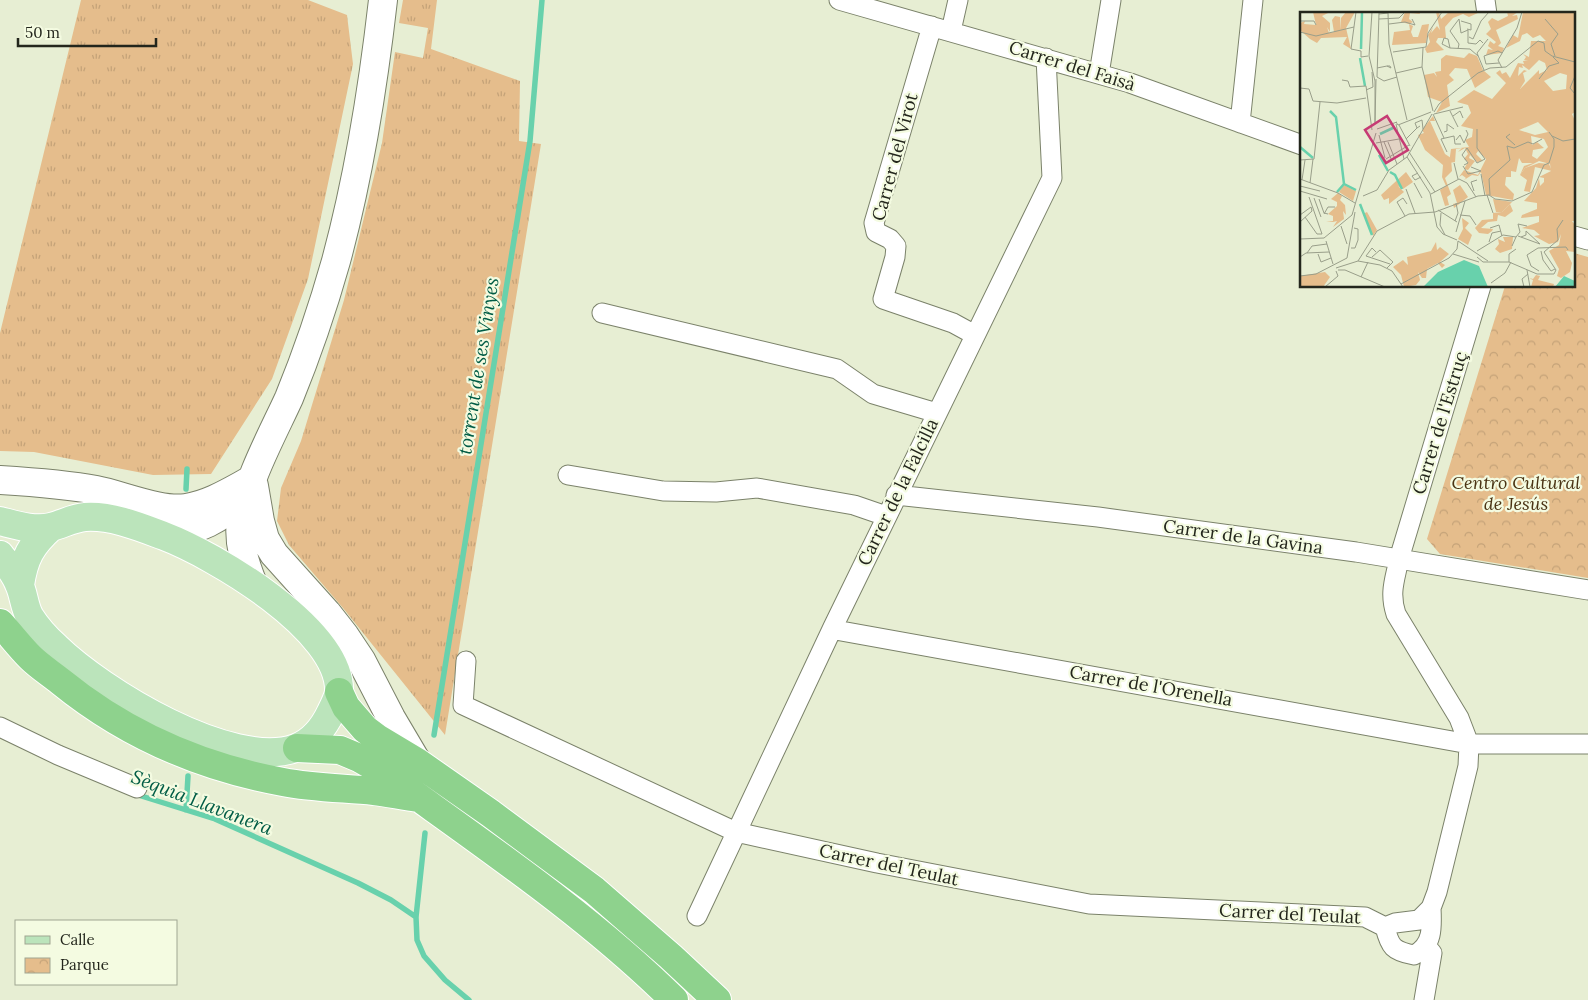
<svg xmlns="http://www.w3.org/2000/svg" width="1588" height="1000" font-family="Lora,serif">
	<style>
		.grass { fill: url(#grass-tufts) }
		.park { fill: url(#park-crowns) }
		.lines { fill: none; stroke-linecap: round; stroke-linejoin: round }
		.stream { stroke: #68d1ac; stroke-width: 5.5 }
		.street-casing { stroke: #7b826a; stroke-width: 21 }
		.secondary-casing { stroke: #7b826a; stroke-width: 30 }
		.primary-casing { stroke: #fff; stroke-width: 30 }
		.highway-casing { stroke: #fff; stroke-width: 30 }
		.street { stroke: #fff; stroke-width: 19 }
		.secondary { stroke: #fff; stroke-width: 28 }
		.primary { stroke: #bbe4bb; stroke-width: 28 }
		.highway { stroke: #8ed28d; stroke-width: 28 }
		.labels { text-anchor: middle; stroke-width: 4.5; stroke-linejoin: round; paint-order: stroke }
		.street-label { font-size: 18px; fill: #23261c; stroke: #f4fbe1 }
		.park-label { font-size: 18px; font-style: italic; fill: #4a3313; stroke: #f4fbe1 }
		.water-label { font-size: 19px; font-style: italic; fill: #015c45; stroke: #f4fbe1 }
		.inset-river { fill: none; stroke: #68d1ac; stroke-width: 2.5 }
		.inset-road { fill: none; stroke: #999e8a; stroke-width: 1 }
		.view { fill: #c63b74; fill-opacity: 0.15; stroke: #c63b74; stroke-width: 2.5 }
		.inset-edge { fill: none; stroke: #23261c; stroke-width: 2.5 }
	</style>
	<defs>
		<pattern id="grass-tufts" width="24" height="20" patternUnits="userSpaceOnUse" patternTransform="scale(1.25)"><rect width="24" height="20" fill="#e5bd8c"/><path d="M3 7l-1-3M5 7V3M7 7l1-3M15 17l-1-3M17 17v-4M19 17l1-3" fill="none" stroke="#c4a278"/></pattern>
		<pattern id="park-crowns" width="20" height="18" patternUnits="userSpaceOnUse" patternTransform="scale(1.25)"><rect width="20" height="18" fill="#e5bd8c"/><path d="M2 6a3 3 0 1 1 6 0M12 15a3 3 0 1 1 6 0" fill="none" stroke="#c4a278"/></pattern>
	</defs>
	<rect width="100%" height="100%" fill="#e7eed3"/>
	<!-- grass -->
	<path class="grass" d="M81,0H308L347,15L353,64L308,279L272,379L211,474L153,475L34,452L0,451V333Z
		M403,0H437L431,49L520,81L519,141L541,144L445,735L343,608L289,545L277,521L281,488L301,441L344,300L382,143L395,52L423,58L428,28L399,23Z"/>
	<!-- park -->
	<path class="park" d="M1574,253L1588,257V578L1440,554L1427,539L1505,286H1574Z"/>
	<g class="lines">
		<!-- stream -->
		<path class="stream" d="M186,489L187,469
			M434,735L530,141L542,0
			M135,794L215,819L358,883L391,900L416,917
			M186,810L188,776
			M425,833L416,917L417,940L424,956L445,980L469,1000"/>
		<defs>
			<path id="street" d="M839,0L1130,83L1302,145
				M1485,0L1487,14
				M932,26L874,223L876,232L890,239L896,246L895,257L883,299L953,323L975,335
				M951,31L958,0
				M1099,74L1111,0
				M1240,123L1253,0
				M1574,236L1588,240
				M602,313L837,369L873,394L937,413
				M568,475L663,491L716,492L757,488L854,505L886,516
				M896,495L1098,517L1356,552L1588,590
				M833,627L841,631L1469,744H1588
				M466,661L463,705L736,832L877,863L1089,904L1365,917L1385,927
				M0,727L58,755L137,788
				M1431,908L1437,892L1468,766L1469,744L1459,718L1396,614C1389,592 1395,580 1399,559L1481,286
				M1431,908C1432,927 1433,946 1414,955C1393,951 1390,947 1385,927L1395,923L1419,920Z
				M697,916L833,627L1052,178L1046,58
				M1424,1000L1432,953L1426,946"/>
			<path id="secondary" d="M0,480C32,482 64,484 96,490C122,495 161,512 186,508C211,504 232,490 253,479
				M254,486L260,521L265,539L274,554L327,613L345,636L361,660L391,718L417,762
				M166,536C197,529 222,522 242,494
				M253,584C245,564 238,543 241,521C245,484 273,433 289,398C307,354 323,307 336,261C359,176 373,88 383,0"/>
			<path id="primary" d="M0,521C16,525 34,531 51,527C63,524 73,518 85,517C111,515 140,527 164,536C214,555 342,630 339,692C338,698 334,706 331,712C324,727 312,742 296,748C231,771 101,691 56,647C46,638 37,628 30,617C24,607 24,594 19,584C15,573 7,564 0,555
				M20,585C24,558 31,545 51,527"/>
			<path id="highway" d="M0,623C10,634 20,647 30,657C39,666 50,673 60,681C125,734 201,767 283,782C313,788 344,788 374,791C389,793 404,796 419,798
				M339,692L346,707L365,729L377,738L417,762L490,813L594,890L671,957L717,1000
				M297,748L340,750L359,758L382,771C481,843 587,914 674,1000"/>
		</defs>
		<!-- street casing -->
		<use href="#street" class="street-casing"/>
		<!-- secondary casing -->
		<use href="#secondary" class="secondary-casing"/>
		<!-- primary casing -->
		<use href="#primary" class="primary-casing"/>
		<!-- highway casing -->
		<use href="#highway" class="highway-casing"/>
		<!-- street -->
		<use href="#street" class="street"/>
		<!-- secondary -->
		<use href="#secondary" class="secondary"/>
		<!-- primary -->
		<use href="#primary" class="primary"/>
		<!-- highway -->
		<use href="#highway" class="highway"/>
	</g>
	<g class="labels">
		<!-- street labels -->
		<g class="street-label">
			<text transform="translate(1072 66) rotate(17)" y="6">Carrer del Faisà</text>
			<text transform="translate(895 157) rotate(-75)" y="6">Carrer del Virot</text>
			<text transform="translate(1440 423) rotate(-73)" y="6">Carrer de l'Estruç</text>
			<text transform="translate(898 492) rotate(-64)" y="6">Carrer de la Falcilla</text>
			<text transform="translate(1243 537) rotate(8)" y="6">Carrer de la Gavina</text>
			<text transform="translate(1151 686) rotate(10)" y="6">Carrer de l'Orenella</text>
			<text transform="translate(889 865) rotate(12)" y="6">Carrer del Teulat</text>
			<text transform="translate(1290 914) rotate(3)" y="6">Carrer del Teulat</text>
		</g>
		<!-- park labels -->
		<g class="park-label">
			<text x="1516" y="489">Centro Cultural<tspan x="1516" dy="21">de Jesús</tspan></text>
		</g>
		<!-- water labels -->
		<g class="water-label">
			<text transform="translate(478 366) rotate(-81)" y="7">torrent de ses Vinyes</text>
			<text transform="translate(202 802) rotate(21)" y="7">Sèquia Llavanera</text>
		</g>
	</g>
	<!-- overview -->
	<g transform="translate(1300 12)">
		<rect width="275" height="275" fill="#e7eed3"/>
		<path d="M133,104L135,109H130L145,142L151,146L152,159L145,166L151,182L147,185L149,193L145,194L140,178L146,174L142,165L143,153L125,138L118,123L124,121L122,118ZM239,151L249,152L252,159L235,155L230,180L224,179L227,168L220,163L225,156ZM106,160L113,170L103,177L98,174L104,180L89,192V186L84,188L81,183ZM44,173L56,179L53,189L39,180ZM160,173L168,185L154,196L153,192L157,191L153,178ZM38,181L42,184L40,188L45,193L46,203L43,199L44,207L33,215L37,209L33,210L26,209H33V204L28,202L37,194V190L31,187ZM193,187L212,190L202,200H196ZM67,200L77,218L73,224L63,202ZM162,206L169,211L165,216L172,223L168,233L158,227L163,217ZM236,263L240,264L238,268L254,272L253,275H231L233,268L229,266L233,267Z" fill="#e5bd8c"/>
		<path d="M13,0H30L22,4L30,11V20L27,15L29,21L34,20L32,8L35,4L40,5L41,18V6L46,0H55L46,16L51,37L43,32L47,25L21,26L17,31L10,27L1,19L0,11L5,9L4,12L16,13ZM105,0H119L120,2L110,1L109,7L113,10L109,12L113,14L111,20L113,25H118L122,13L129,12L126,31L92,33L94,20L110,18L109,12L101,10ZM136,0H139L141,7L149,0H180L169,5L163,2L153,6L145,15L146,26H138L136,30L144,38L127,41L125,37L130,30L128,23L133,15L131,21L137,14L140,18ZM207,0H218L212,4L217,3L218,7L196,18L201,31L198,34L204,36L202,41L186,43L188,37L193,38L188,34L190,29L194,32L196,30L186,22L191,17L188,10L192,6L198,9L208,4ZM223,0H275V100L272,102L275,109V209H272L275,213V240L266,239L272,251L270,260L261,266L257,264L259,257L249,239L259,233L261,222L258,230L249,232L234,224L240,223L234,218L222,216L239,210V204L221,206L222,203L237,197V191L224,189L236,176L239,166L240,174L244,170V166L239,165L251,159L250,152L239,149L225,156L220,163L224,154L233,151H222L219,146L216,160L211,159V165H206L205,173L214,182L213,188L186,183L181,160L178,164L172,163L164,168L166,166L162,163L159,165L164,158L178,163L186,147L178,139L176,142L183,149L177,150L170,143L169,146L175,149L168,158L164,157L168,150L164,147L168,142L165,136L158,140L162,136L156,137L155,150L149,151L151,137L169,135L165,128L172,125L173,117L161,114L171,101L168,93L157,90L174,78L192,87L206,71L196,61L200,58L202,62L206,60L210,66L218,51L224,52L223,49L228,48H224L226,45L223,42L229,45L231,29H246L240,23L233,26L227,21L222,23L220,29L206,36L213,23L218,26ZM239,48L245,51L247,58L239,62V58L220,77L225,69L223,61L227,59L224,58L218,64L219,55L223,56L222,53L229,58ZM260,61L267,63L266,77L253,79L244,69ZM238,110L248,120L235,123L219,118ZM231,124L244,127L248,135L237,147L232,144L233,138L244,136L237,130L232,133ZM169,41L177,44L183,58L191,65L175,76L167,57L155,56L149,63L154,68L147,73L150,94L136,101L142,90L128,85L124,63L134,61L137,65L135,60L141,59V47L146,43L164,46ZM210,192L213,199L205,205L198,203L197,209L188,210L181,216L193,217L192,219L188,222L179,221L175,216L182,208L193,207V201L202,200ZM203,225H213L212,237L200,241L195,237L199,232L198,227L205,230Z" fill="#e5bd8c" fill-rule="evenodd"/>
		<path d="M136,230L137,238L140,235L149,242L140,250L145,253L142,256L138,251L127,257L126,266H122L118,260L120,268L116,273L104,275L101,263L93,255L103,248L108,253L107,245L131,239ZM25,260L30,265L23,275H0V264Z" fill="#e5bd8c"/>
		<path d="M164,248L179,254L188,275H123L138,260ZM264,264L275,269V275H255Z" fill="#68d1ac"/>
		<path class="inset-river" d="M61,37L62,0M60,46L65,74M30,99L36,105L44,172M80,122L95,115M0,135L13,146M79,143L88,159M90,160L95,163L102,177M37,180L44,172L56,178M60,192L72,223"/>
		<path class="inset-road" d="M56,0L51,37L61,39V45L68,44M72,0L69,44L75,69V112M79,2L88,1L89,32L107,108M79,7L99,6L105,0M245,7L258,22L251,32L255,44M0,9H14L16,13M161,9L171,12V18L167,17M89,12L105,10L115,13L112,7M0,20L16,24L54,15M169,25L173,27L181,9L189,0M123,36L122,55L133,99M150,36L142,32L144,26L148,27L150,36L170,37L178,44M158,37L159,32L150,19L159,7L161,21L168,18V31L176,32L180,28L183,31M93,40L126,35L128,21L142,0M199,51L186,52L184,44L198,39L202,41M77,56L87,54H90L91,56L87,54M202,56L198,48L217,16L222,0M184,58L177,41L188,27M96,61L122,55M275,64L270,76L275,82M77,65L79,1M77,65L84,69L97,65M239,67L249,54L259,51L253,45M42,68L48,69L50,75L66,74L72,118M0,76L9,77L13,89L37,91L66,86M66,78L73,75L72,60M150,99L158,115M134,100L139,92L178,61L190,56L206,55L238,29L244,31L245,39L252,44L275,50M133,102L144,126M134,102L163,95M153,104L160,99L163,106M75,110L76,67M96,110L98,113L131,100M96,112L104,147M99,113L110,134M120,114L117,116L115,111L122,108L123,117M77,117L97,110M144,120L147,119V112L154,117M210,122L206,125L215,133M79,123L85,146M252,124L263,129L275,127M106,127L117,116M156,128L160,123L164,131L168,122L166,118M84,130L92,149M88,130L97,152M76,131L99,127M109,140L135,180M147,140L141,127L154,124L155,132H161M107,145L130,181L137,215L143,222L157,228M86,147L109,133M0,148L14,147L20,90M154,151L158,167M164,153L168,151L162,143L167,136L177,151L185,147L177,136V117M163,154L168,162L181,159L171,155M118,161L112,164L115,168L121,165M181,162L185,184M0,167L38,181L55,191M2,168L5,148M10,171L13,147M114,171L122,186M0,174L20,179M106,177L115,201M0,179L27,187M174,179L171,170L177,168M131,182L159,167L167,171L176,185M187,183L193,201M190,183L189,167L210,148L207,134L214,136L228,130L233,132L242,127M63,184L77,178L89,158L107,145L132,102M14,186L21,205M19,187L24,201L28,202M138,198L157,210M135,200L178,184L189,183L195,187L212,189L232,180L244,153L249,151L254,135V127L249,120M141,201L140,213L145,223M24,202L28,195H35M0,203L11,195L12,199L0,210M160,203L170,204L176,213M105,204L97,190L103,186L107,192M5,205L17,222H22L9,185M155,209L158,201L156,191M41,214L47,232M190,216L199,213L202,224M156,220L165,189M218,224L240,232L226,219V223L221,225M216,225L220,220L218,212L227,214M0,227L24,226L52,203L76,121M26,229L33,252M158,229L188,249M189,230L192,221L201,219M51,236H55L58,228V217L54,216M177,239L203,223L216,225L212,234M241,239L243,248L251,259L255,257M7,241L12,234L27,232M18,242L21,250L31,246M153,242L179,250M227,243L238,236L266,235L268,238M227,243L231,254L239,259M66,244L90,252M66,244L72,236L76,240M0,245L6,241L29,240M72,245L80,238L93,250L87,256M177,245L183,250H209L237,262H254L256,258L244,240L258,228L257,217L263,208M58,249L77,219L109,202L135,200M209,250V242L216,237M36,256L58,249L80,253L92,259L103,275M38,258H45L85,275M227,258L230,275M0,264L16,262L47,246L55,200M61,265L68,250M191,271L205,261L211,250M101,272L149,246L157,237L158,229M25,275L38,264L36,259M224,275L222,267L228,262"/>
		<path class="view" d="M87,104L108,138L86,151L65,118Z"/>
		<rect width="275" height="275" class="inset-edge"/>
	</g>
	<!-- legend -->
	<rect x="15" y="920" width="162" height="65" fill="#f4fbe1" stroke="#a0a692"/>
	<rect x="25" y="936" width="25" height="8" fill="#bbe4bb" stroke="#a0a692"/>
	<text x="60" y="945" font-size="15" fill="#23261c">Calle</text>
	<rect x="25" y="958" width="25" height="15" fill="url(#park-crowns)" stroke="#a0a692"/>
	<text x="60" y="970" font-size="15" fill="#23261c">Parque</text>
	<!-- scale -->
	<path d="M18 38v8h138v-8" fill="none" stroke="#23261c" stroke-width="2.5"/>
	<text x="25" y="38" font-size="15" fill="#23261c" stroke="#f4fbe1" stroke-width="4" paint-order="stroke">50 m</text>
</svg>
